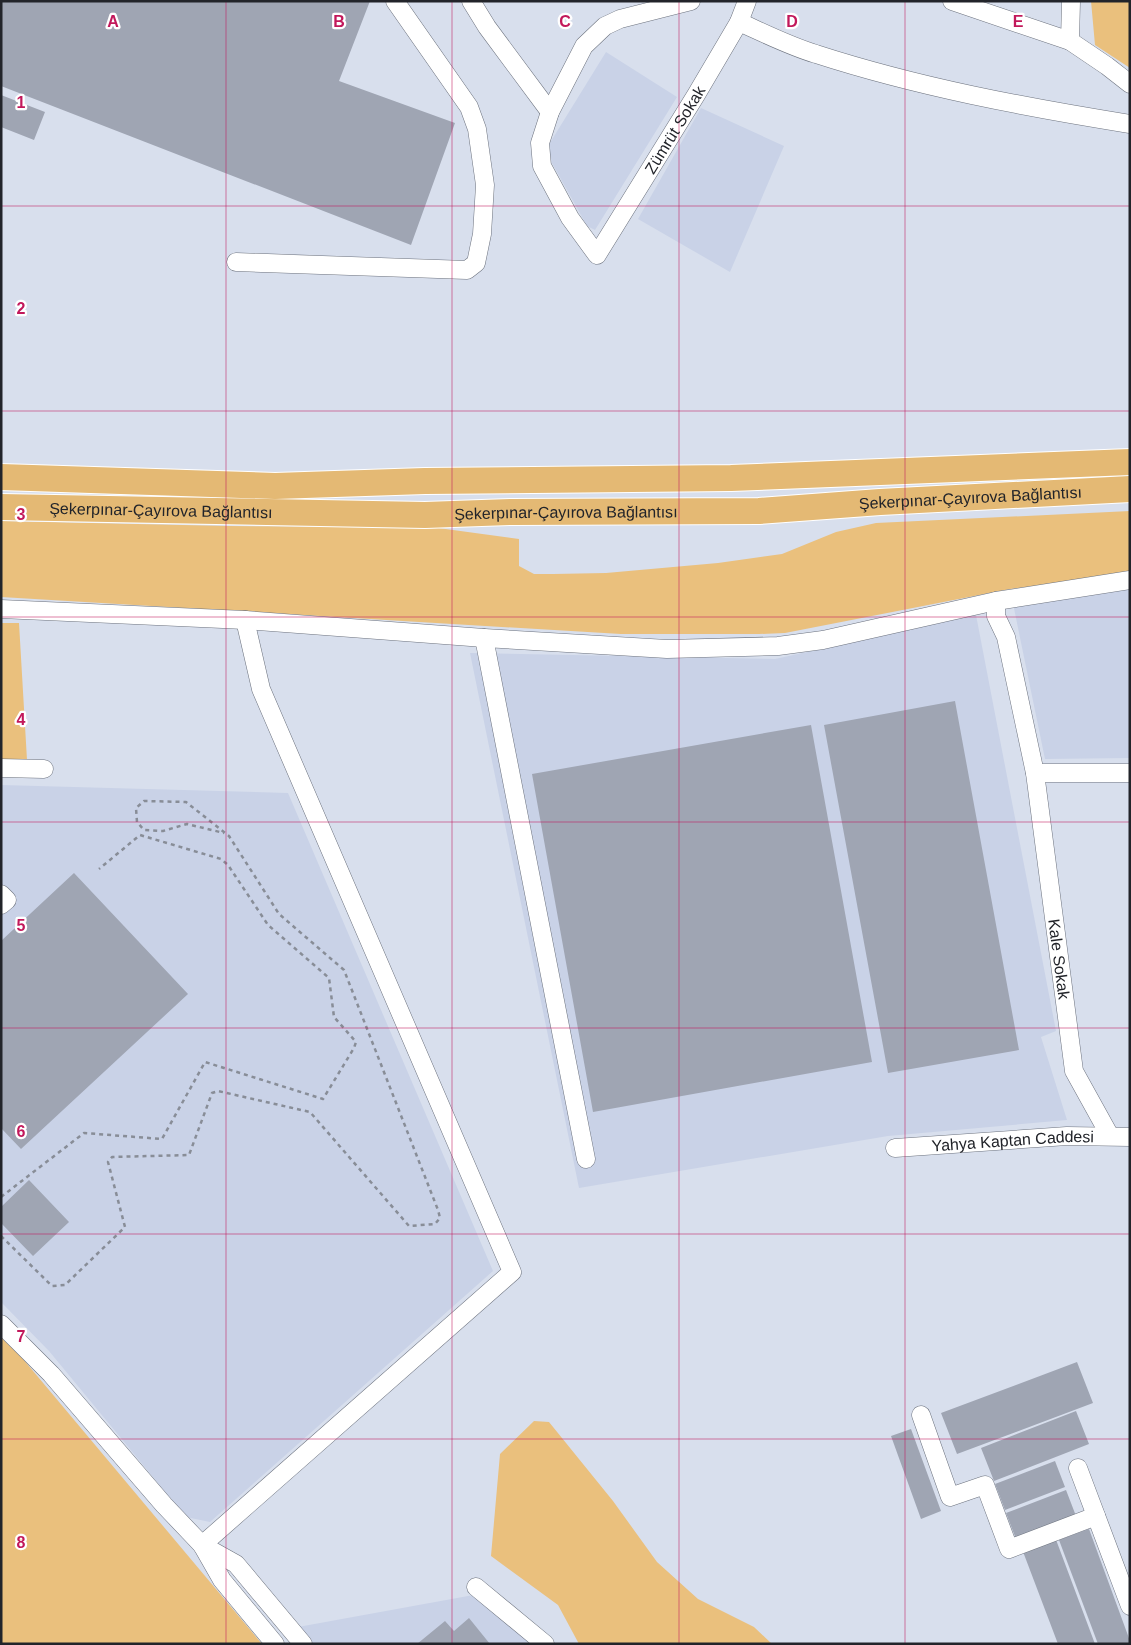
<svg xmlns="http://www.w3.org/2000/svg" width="1131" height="1645" font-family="Helvetica,sans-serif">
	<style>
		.built { fill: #c9d2e7 }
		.green { fill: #eac07d }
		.building { fill: #9fa5b3 }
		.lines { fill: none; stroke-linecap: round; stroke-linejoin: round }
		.minor-casing { stroke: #6c727e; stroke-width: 19 }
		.highway-casing { stroke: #fff; stroke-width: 28 }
		.path { stroke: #888d97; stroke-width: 2.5; stroke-dasharray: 4 4; stroke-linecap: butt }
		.minor { stroke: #fff; stroke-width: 18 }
		.highway { stroke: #e4b974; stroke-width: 26 }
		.grid { fill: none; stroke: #c2185b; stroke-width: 1; stroke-opacity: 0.55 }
		.labels { text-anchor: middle; stroke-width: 4.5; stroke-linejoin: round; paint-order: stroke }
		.street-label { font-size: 16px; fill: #22242a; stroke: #fff }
		.grid-label { font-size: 16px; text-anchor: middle; font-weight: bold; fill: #c2185b; stroke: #fff; stroke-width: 4.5; stroke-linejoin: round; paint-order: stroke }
	</style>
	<rect width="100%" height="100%" fill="#d8dfed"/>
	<!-- built -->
	<path class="built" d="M606,52L677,97L595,230L587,226L552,163L548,146Z
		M701,108L784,146L730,272L638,219Z
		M1130,575V758L1045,759L1010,589Z
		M976,615L1056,1031L1041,1037L1067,1120L888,1136L579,1188L470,653L775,659Z
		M1,785L288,793L493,1271L210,1522L186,1517L49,1351L1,1302Z
		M490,1592L553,1644H312L298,1627Z"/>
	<!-- green -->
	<path class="green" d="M1091,1H1130V68L1095,45Z
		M1130,511V575L1010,589L785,633L759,634H621L1,597V521L228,526L431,527L519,539V566L534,574H553L606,573L718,563L782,554L836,532L876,523Z
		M1,623H19L27,760L1,759Z
		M1,1337L23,1359L262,1644H1Z
		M534,1421L549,1422L613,1501L657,1562L698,1599L754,1627L772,1644H579L558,1605L491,1556L500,1454Z"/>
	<!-- building -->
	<path class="building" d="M1,1H370L339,81L455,123L411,245L1,86Z
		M1,95L45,112L34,140L1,127Z
		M955,701L1019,1050L888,1073L824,725Z
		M811,725L872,1062L593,1112L532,774Z
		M74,873L188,994L21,1149L1,1128V941Z
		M29,1180L69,1222L33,1256L1,1223V1207Z
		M1077,1362L1093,1403L957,1454L941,1413Z
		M1076,1411L1089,1444L994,1481L981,1448Z
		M911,1429L941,1511L921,1519L891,1436Z
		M1055,1461L1065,1487L1005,1510L995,1484Z
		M1066,1490L1076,1516L1016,1539L1006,1513Z
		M1089,1529L1130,1641V1644H1098L1059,1540Z
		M1055,1537L1095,1644H1058L1022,1549Z
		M469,1618L490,1644H417L445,1621L454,1631Z"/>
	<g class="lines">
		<defs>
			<g id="minor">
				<path d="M471,1L487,27L550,112"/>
				<path id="s1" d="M691,1L620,19L605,26L584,46L550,112L540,143L542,166L570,218L597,255L696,95L739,22L747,1"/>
				<path d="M952,1L1070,41L1107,66L1130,84"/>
				<path d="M739,22C764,33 789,46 816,54C918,87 1024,107 1130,124"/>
				<path d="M1070,41L1071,1"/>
				<path d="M236,262L467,270L476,263L482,234L485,185L477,129L469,107L395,1"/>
				<path id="s2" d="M996,601V616L1006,637L1035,773L1074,1071L1110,1136"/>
				<path d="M1,609L245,620L484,638L667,649L778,646L823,640L996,601L1130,580"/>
				<path d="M484,638L586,1159"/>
				<path d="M1,768L44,769"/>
				<path d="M1035,773H1130"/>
				<path d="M1,894L7,900L1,905"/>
				<path id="s3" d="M895,1148L1067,1136L1130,1137"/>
				<path d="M1,1324L51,1374L164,1505L202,1545L222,1580L275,1644"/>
				<path d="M921,1415L950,1497L985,1485L1009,1549L1096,1516"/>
				<path d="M1078,1468L1130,1606"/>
				<path d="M202,1545L512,1272L261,689L245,620"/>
				<path d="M202,1545L236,1564L303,1644"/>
				<path d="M476,1587L545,1644"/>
			</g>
			<g id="highway">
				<path d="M1,477L275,486L425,481L731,478L1130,462"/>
				<path id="s4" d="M1,507L425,515L511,512L759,511L880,502L1130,489"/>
			</g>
		</defs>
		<!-- minor casing -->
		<use href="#minor" class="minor-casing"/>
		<!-- highway casing -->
		<use href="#highway" class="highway-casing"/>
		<!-- path -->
		<path class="path" d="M1,1197L84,1133L162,1139L205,1062L323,1099L354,1048L356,1042L334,1017L329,978L268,925L228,865L221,859L140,835L99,869
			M1,1236L52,1286L65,1285L125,1227L108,1162L112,1157L189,1155L212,1093L218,1091L310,1112L409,1226L435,1224L440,1218L438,1210L344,970L279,914L229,836L186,802L144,801L136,808L137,822L144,830L163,831L187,824L224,833"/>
		<!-- minor -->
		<use href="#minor" class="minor"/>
		<!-- highway -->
		<use href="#highway" class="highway"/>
	</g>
	<!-- grid -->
	<path class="grid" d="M226,1V1644M452,1V1644M679,1V1644M905,1V1644M1,206H1130M1,411H1130M1,617H1130M1,822H1130M1,1028H1130M1,1234H1130M1,1439H1130"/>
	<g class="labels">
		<!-- street labels -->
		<g class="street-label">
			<text dy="6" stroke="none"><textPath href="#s1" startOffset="501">Zümrüt Sokak</textPath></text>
			<text dy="6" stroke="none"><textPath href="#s4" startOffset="970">Şekerpınar-Çayırova Bağlantısı</textPath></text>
			<text dy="6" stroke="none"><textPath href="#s4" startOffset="160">Şekerpınar-Çayırova Bağlantısı</textPath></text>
			<text dy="6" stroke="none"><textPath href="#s4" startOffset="565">Şekerpınar-Çayırova Bağlantısı</textPath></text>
			<text dy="6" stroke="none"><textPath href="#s2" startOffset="365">Kale Sokak</textPath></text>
			<text dy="6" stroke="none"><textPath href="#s3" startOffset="118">Yahya Kaptan Caddesi</textPath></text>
		</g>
	</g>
	<g class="grid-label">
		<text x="113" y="27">A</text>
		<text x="339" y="27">B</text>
		<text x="565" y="27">C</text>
		<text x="792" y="27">D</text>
		<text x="1018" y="27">E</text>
		<text x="21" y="108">1</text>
		<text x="21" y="314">2</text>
		<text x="21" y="520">3</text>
		<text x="21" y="725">4</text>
		<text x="21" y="931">5</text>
		<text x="21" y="1137">6</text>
		<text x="21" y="1342">7</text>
		<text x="21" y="1548">8</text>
	</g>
	<!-- border -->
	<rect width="1131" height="1645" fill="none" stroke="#22242a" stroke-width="5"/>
</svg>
